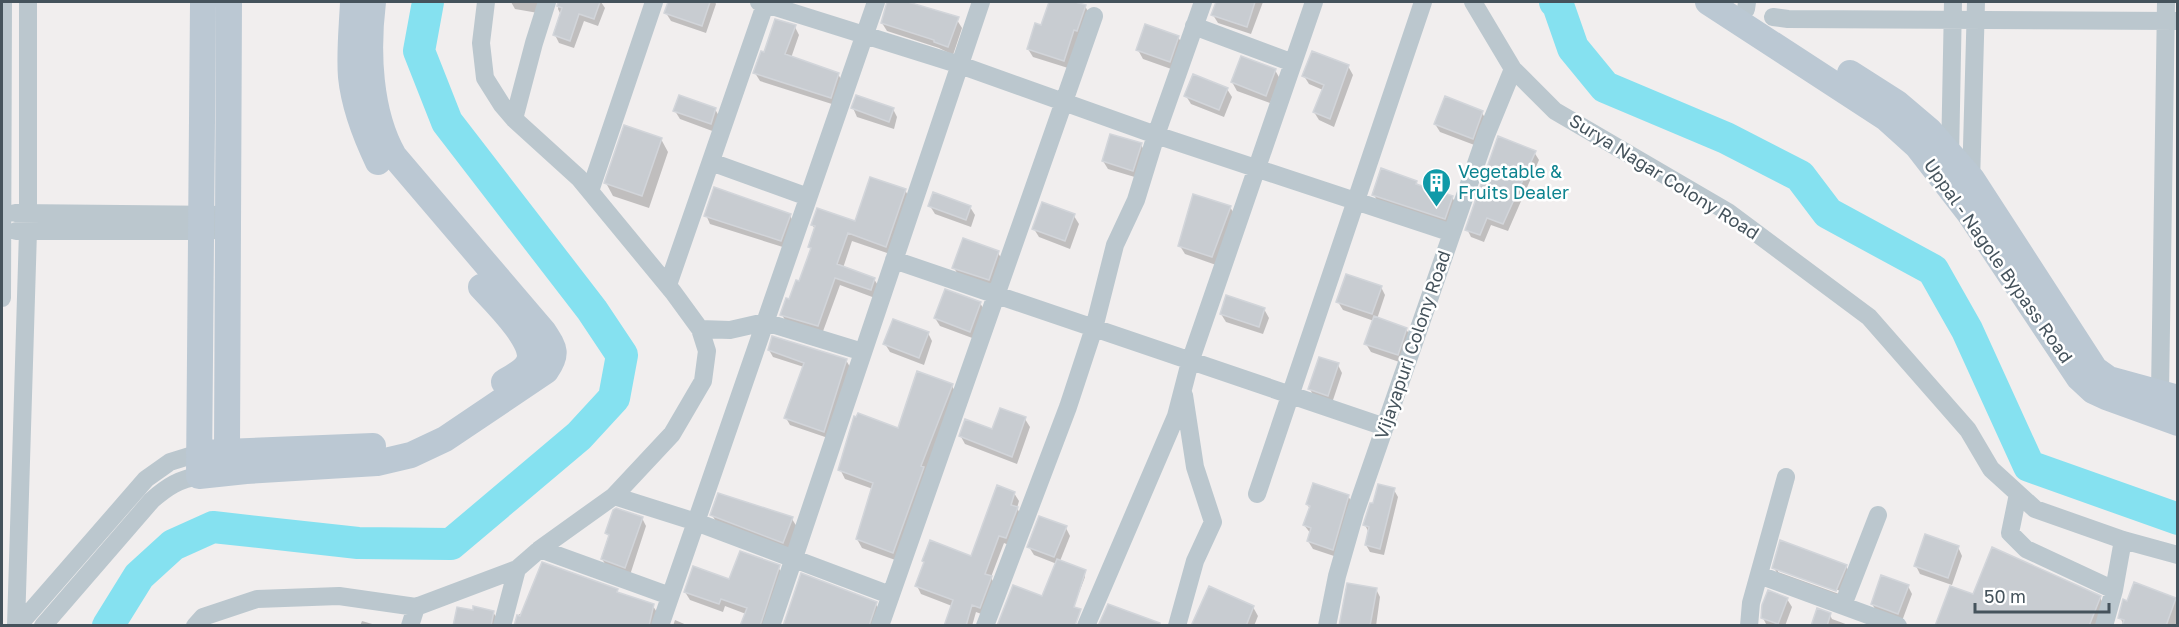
<svg xmlns="http://www.w3.org/2000/svg" width="2179" height="627" font-family="'Golos Text',sans-serif">
	<style>
		.shadow { fill: #0003 }
		.lines { fill: none; stroke-linecap: round; stroke-linejoin: round }
		.river { stroke: #85e1f0; stroke-width: 32 }
		.building { fill: #c8ccd1; stroke: #d2d5da; stroke-width: 1.5 }
		.street { stroke: #bbc7ce; stroke-width: 18 }
		.secondary { stroke: #bbc8d3; stroke-width: 26 }
		.labels { text-anchor: middle; stroke-width: 5; stroke-linejoin: round; paint-order: stroke }
		.culture-label { font-size: 18px; fill: #0d838f; stroke: #fff; text-anchor: start }
		.street-label { font-size: 18px; fill: #45535c; stroke: #fff }
	</style>
	<rect width="100%" height="100%" fill="#f1eeee"/>
	<!-- shadow -->
	<path class="shadow" d="M511,2H544L538,13L515,9Z
		M559,2H601L605,8L598,26L584,21L574,48L559,43L555,35L561,15L558,9Z
		M670,2H715L716,4L706,33L671,21L666,13Z
		M888,2H903L957,20L962,28L953,55L939,48L887,31L882,23Z
		M1048,2H1070L1085,6L1090,15L1068,68L1033,57L1028,49L1042,27L1050,2Z
		M1218,2H1263L1251,34L1218,23L1213,15Z
		M795,27L799,35L791,58L838,74L843,83L835,105L760,81L755,73L765,54Z
		M1178,37L1183,45L1174,70L1143,59L1138,50Z
		M1348,66L1353,75L1334,127L1319,120L1314,112L1323,90L1309,84L1304,76Z
		M1275,70L1280,79L1270,103L1237,91L1232,82Z
		M1227,89L1232,97L1224,117L1191,104L1186,96Z
		M1445,98L1482,113L1487,121L1477,146L1440,132L1435,124Z
		M853,108L893,109L897,117L894,129L857,117Z
		M715,109L720,118L715,132L680,119L675,111Z
		M661,139L668,152L649,208L613,196L606,183Z
		M1141,144L1145,153L1138,178L1108,169L1103,161Z
		M1534,152L1539,160L1508,231L1491,225L1484,242L1471,237L1467,229Z
		M1416,182L1419,186L1452,197L1459,209L1452,230L1381,207L1374,195Z
		M905,190L910,199L890,254L852,241L843,268L874,279L879,287L875,298L840,285L822,334L787,323L782,315L800,283L812,250L810,247L816,230L812,225L856,223Z
		M930,206L970,207L975,215L971,227L935,214Z
		M1230,207L1235,215L1216,265L1185,254L1180,246Z
		M706,215H790L794,224L786,248L710,224Z
		M1074,216L1079,224L1070,249L1039,237L1034,229Z
		M964,240L998,253L1003,261L993,288L959,276L954,268Z
		M1381,287L1385,295L1377,319L1406,329L1411,337L1402,363L1371,352L1366,344L1374,321L1343,310L1338,302Z
		M980,303L985,311L975,339L940,326L935,318Z
		M1264,309L1269,318L1263,334L1226,322L1221,314Z
		M928,333L932,341L924,365L890,352L885,344Z
		M769,350L846,360L850,367L828,438L790,425L786,418L804,367L773,357Z
		M1338,365L1342,373L1332,403L1314,397L1310,389Z
		M952,386L957,395L898,561L862,548L857,539L873,489L845,479L840,469L899,430Z
		M1001,410L1025,419L1030,427L1017,464L965,444L960,435L993,431Z
		M1394,490L1398,497L1384,555L1370,552L1366,545L1369,533L1365,525Z
		M1014,493L1019,501L1017,508L1022,517L1011,546L1004,543L991,577L995,586L984,615L976,612L972,626H946L952,606L921,594L917,586L972,558Z
		M1348,496L1353,504L1337,557L1313,549L1308,541L1311,534L1304,525L1310,509L1307,504Z
		M712,515L792,519L797,527L788,550L717,523Z
		M642,518L646,526L630,575L607,567L602,559L610,538L607,533Z
		M1066,528L1070,536L1060,561L1081,569L1085,577L1066,626L1042,598L1057,564L1034,555L1029,547Z
		M1958,547L1962,556L1952,585L1920,574L1916,566Z
		M1846,566L1850,574L1843,592L1778,568V572L1842,595L1841,599L1779,576L1774,568Z
		M778,567L783,575L766,626H742L746,614L725,606L723,612L690,600L685,592Z
		M1908,586L1912,594L1902,621L1877,612L1872,604Z
		M1376,589L1380,597L1376,626H1340Z
		M617,590L619,594L653,606L658,614L655,626H515L519,614L522,615Z
		M1974,596L2100,597L2104,606L2097,626H1937Z
		M1787,599L1792,607L1785,626H1767L1763,618Z
		M2175,599L2178,604L2176,626H2124L2120,617Z
		M875,603L880,611L876,626H785Z
		M1253,607L1258,616L1254,626H1193Z
		M474,612H493L498,620L497,626H455Z
		M1830,615L1832,619L1851,626H1812Z
		M675,620L689,626H673Z
		M362,621L379,626H360Z"/>
	<g class="lines">
		<!-- river -->
		<path class="river" d="M1555,2L1558,5L1573,48L1605,87L1726,138L1800,176L1828,213L1933,270L1967,330L2029,466L2178,519
			M108,626L139,576L173,545L213,527L358,543L451,544L579,436L614,398L622,355L592,310L447,122L419,51L428,2"/>
	</g>
	<!-- building -->
	<path class="building" d="M558,2H600L594,19L579,14L570,41L553,35L562,8L557,6Z
		M668,2H710L702,26L664,13Z
		M887,2H908L959,17L948,47L934,42V40L881,23Z
		M1049,2H1075L1086,5L1077,31L1074,30L1064,61L1027,49L1035,23L1041,25Z
		M1216,2H1255L1247,27L1211,15Z
		M775,19L796,25L785,54L839,73L831,98L753,73L761,51L764,52Z
		M1145,24L1179,36L1170,62L1136,50Z
		M1312,51L1349,65L1330,119L1313,112L1324,85L1302,76Z
		M1241,56L1276,69L1266,96L1231,82Z
		M1193,74L1228,88L1219,110L1184,96Z
		M679,95L716,108L711,124L673,111Z
		M856,95L894,108L889,122L851,108Z
		M1445,96L1483,111L1473,139L1434,124Z
		M624,125L662,138L642,196L604,183Z
		M1110,134L1142,143L1133,171L1102,161Z
		M1498,136L1536,151L1503,224L1487,218L1480,235L1465,230Z
		M1381,168L1417,181L1416,184L1453,196L1445,219L1372,195Z
		M870,177L906,189L886,247L848,233L837,264L875,278L871,290L835,278L818,326L780,315L786,298L789,299L796,280L799,281L811,248L808,247L815,226L811,225L817,208L855,221Z
		M714,187L791,214L781,241L704,216Z
		M933,192L971,206L966,220L928,206Z
		M1193,194L1231,206L1212,257L1178,246Z
		M1042,202L1075,214L1065,241L1032,229Z
		M963,238L999,251L989,280L952,268Z
		M1346,274L1382,286L1372,314L1336,302Z
		M945,289L981,302L970,332L934,318Z
		M1226,295L1265,308L1259,327L1220,314Z
		M1374,316L1407,328L1398,355L1364,344Z
		M893,319L929,332L919,358L883,344Z
		M772,336L847,359L824,432L784,418L804,363L768,350Z
		M1319,357L1339,363L1328,396L1308,389Z
		M917,371L953,384L921,466L924,467L893,553L856,539L873,483L838,470L854,416L856,417L858,413L898,428Z
		M1000,408L1026,417L1012,457L959,436L965,419L992,429Z
		M1313,483L1349,495L1333,550L1307,541L1311,528L1303,525L1310,506L1306,504Z
		M1378,484L1395,488L1380,549L1365,545L1369,527L1363,525L1370,503H1373Z
		M997,485L1015,492L1011,505L1018,507L1006,538L999,536L985,574L992,576L980,608L972,605L966,626H944L953,600L915,586L924,562L922,561L930,540L971,556Z
		M718,493L793,517L783,543L710,515Z
		M616,508L643,517L625,568L601,559L609,535L605,533L613,510Z
		M1039,516L1067,526L1054,557L1027,547Z
		M1925,534L1959,546L1948,578L1914,566Z
		M1780,540L1847,565L1836,591L1772,568Z
		M1992,547L2101,596L2089,626H1935L1950,586L1973,594Z
		M740,551L780,565L760,626H740L747,608L721,599L719,604L684,592L693,566L729,579Z
		M1057,559L1086,570L1074,607L1081,609L1075,626H997L1013,585L1042,596Z
		M542,562L618,589L617,592L654,604L649,626H514L517,615L520,616Z
		M801,573L877,602L869,626H783Z
		M1881,575L1909,585L1898,614L1871,604Z
		M2134,582L2176,598L2166,626H2122L2124,620L2118,618L2123,599L2127,601Z
		M1347,583L1377,588L1370,626H1339Z
		M1209,586L1254,606L1246,626H1191Z
		M1768,590L1788,598L1778,624L1761,618L1762,605Z
		M1108,604L1160,623V626H1098Z
		M473,606L494,611L491,626H453L457,607L473,610Z
		M1817,608L1831,613L1827,626H1811Z"/>
	<g class="lines">
		<!-- street -->
		<path class="street" d="M759,2L960,65L1156,135L1452,233
			M1473,2L1513,69L1555,111L1728,212L1869,317L1968,430L1991,469L2035,509L2123,540L2178,555
			M1746,9L1747,2
			M1773,17L1788,19L2176,21
			M1194,26L1293,63
			M514,119L534,43L547,2
			M1950,158L1953,2
			M711,162L808,197
			M1971,183L1976,2
			M590,191L654,2
			M15,213L228,215
			M16,231H211
			M894,260L1385,427
			M668,285L766,2
			M2,298L3,2
			M700,329L730,330L765,322L863,352
			M2162,404L2160,393L2166,2
			M1257,494L1423,2
			M2018,494L2010,533L2026,549L2114,590
			M614,496L696,522L890,595
			M540,549L670,596
			M1759,575L1898,626
			M1843,605L1878,515
			M16,626L28,231V2
			M18,626L146,479L170,462L199,453
			M43,626L152,500C167,487 179,479 199,476
			M195,626L203,617L257,599L339,596L416,607L517,569L540,549L614,496L672,434L703,381L707,351L700,329L673,292L579,178L514,119L502,105L485,78L481,43L486,2
			M410,626L416,607
			M502,626L517,569
			M660,626L876,2
			M771,626L981,2
			M880,626L1094,16
			M985,626L1068,407L1094,328L1115,245L1136,200L1156,135L1203,2
			M1086,626L1176,416L1190,362L1314,2
			M1177,626L1195,561L1213,522L1195,467L1184,395
			M1327,626L1337,576L1355,513L1486,135L1513,69
			M1749,626L1751,603L1786,477
			M2104,626L2114,590L2123,540"/>
		<!-- secondary -->
		<path class="secondary" d="M203,2L199,476L246,471L377,463L411,455L445,439L546,371C558,354 555,349 544,332L394,156C369,112 367,51 373,2
			M353,2C352,26 349,52 351,77C354,106 365,135 378,162
			M1708,2L1886,118L1917,146L1969,213L2079,378L2093,391L2106,397L2178,423
			M1850,73L1897,103L1930,131L1972,179L2095,369L2109,379L2178,398
			M481,287C494,301 537,343 529,361C526,370 512,377 504,382
			M199,453L373,446
			M226,466L227,451L229,2"/>
	</g>
	<!-- icons -->
	<defs>
		<symbol id="building-pin" viewBox="-11 -11 22 30"><path d="M0 17L-7.5 6A9.5 9.5 0 1 1 7.5 6Z" fill="#0f9aa8" stroke="#fff"/><path d="M-4-6H4V6H1V3H-1V6H-4ZM-2.5-4.3h1.7v1.8h-1.7ZM.8-4.3h1.7v1.8H.8ZM-2.5-1h1.7V.8h-1.7ZM.8-1h1.7V.8H.8Z" fill="#fff"/></symbol>
	</defs>
	<g fill-rule="evenodd">
		<use href="#building-pin" x="1420" y="166" width="33" height="45"/>
	</g>
	<g class="labels">
		<!-- culture labels -->
		<g class="culture-label">
			<text x="1458" y="178">Vegetable &amp;<tspan x="1458" dy="21">Fruits Dealer</tspan></text>
		</g>
		<!-- street labels -->
		<g class="street-label">
			<text transform="translate(1664 177) rotate(32)" y="6">Surya Nagar Colony Road</text>
			<text transform="translate(1998 261) rotate(55)" y="6">Uppal - Nagole Bypass Road</text>
			<text transform="translate(1413 345) rotate(-71)" y="6">Vijayapuri Colony Road</text>
		</g>
	</g>
	<!-- border -->
	<rect width="2179" height="627" fill="none" stroke="#45535c" stroke-width="6"/>
	<!-- scale -->
	<path d="M1975 603v9h134v-9" fill="none" stroke="#45535c" stroke-width="3"/>
	<text x="1984" y="603" font-size="18" fill="#45535c" stroke="#ffffff" stroke-width="4.5" paint-order="stroke">50 m</text>
</svg>
